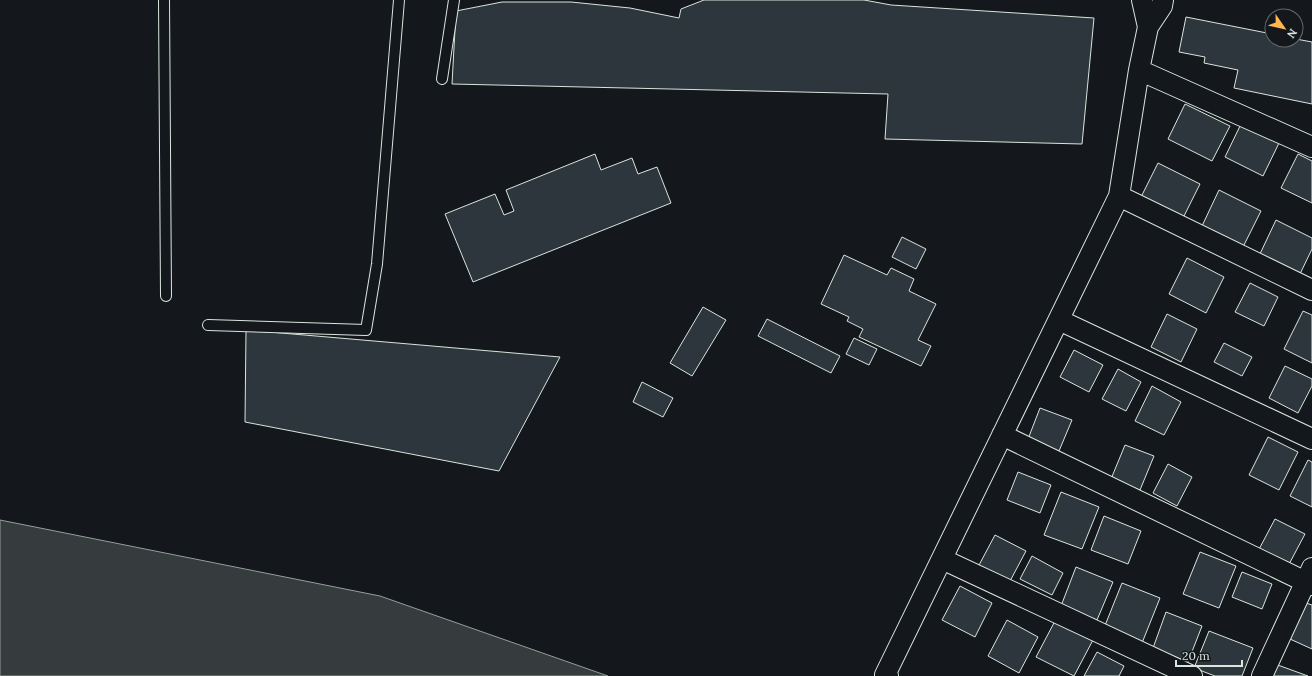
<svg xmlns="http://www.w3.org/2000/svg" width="1312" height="676" font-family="Lora,serif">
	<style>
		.water { fill: #363b3e; stroke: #939e99 }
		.building { fill: #2c363c; stroke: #d8e6dc }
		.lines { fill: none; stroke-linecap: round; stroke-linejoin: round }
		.service-casing { stroke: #d8e6dc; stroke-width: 12 }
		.minor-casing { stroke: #d8e6dc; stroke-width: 22 }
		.service { stroke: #14181c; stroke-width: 10 }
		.minor { stroke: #14181c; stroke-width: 20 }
	</style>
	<rect width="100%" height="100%" fill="#14181c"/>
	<!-- water -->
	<path class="water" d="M0,520L380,596L608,676H0Z"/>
	<!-- building -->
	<path class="building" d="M704,0H864L891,5L1094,18L1082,144L885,139L888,94L452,84L456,11L502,2H571L630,8L679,18L681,9Z
		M1186,17L1272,34V40L1296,39L1312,42V104L1234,88L1238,70L1204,63L1205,57L1179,52Z
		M1185,104L1230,126L1212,161L1168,139Z
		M1241,124L1279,143L1263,176L1225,157Z
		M595,154L601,170L632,158L638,174L657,167L671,203L473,282L445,214L495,194L504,215L514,211L506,190Z
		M1298,154L1312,161V203L1281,188Z
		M1158,163L1200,184L1182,220L1140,199Z
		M1219,190L1261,211L1243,247L1202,226Z
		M1276,220L1312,238V249L1299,276L1259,256Z
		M902,237L926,249L916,269L892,257Z
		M844,255L887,275L891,268L914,279L909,291L936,304L918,340L931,346L921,366L859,337L863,329L847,321L849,317L821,304Z
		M1187,258L1224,277L1206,313L1169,294Z
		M1250,283L1278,297L1264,326L1235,312Z
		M703,307L726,320L692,376L670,363Z
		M1303,311L1312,315V363L1284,349Z
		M1167,314L1197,329L1181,362L1151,347Z
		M767,319L840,356L831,373L758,336Z
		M246,330L560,357L499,471L245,422Z
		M854,338L877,349L869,365L846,354Z
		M1224,343L1252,357L1242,376L1214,362Z
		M1074,350L1103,365L1089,392L1060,377Z
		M1285,366L1312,379V386L1298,413L1269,398Z
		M1118,369L1141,382L1126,411L1102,399Z
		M642,382L673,398L663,417L633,402Z
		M1152,386L1181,402L1164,435L1135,421Z
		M1040,408L1072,420L1059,451L1028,439Z
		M1268,437L1298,452L1279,490L1249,475Z
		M1125,445L1154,456L1140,490L1111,479Z
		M1308,460L1312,462V507L1290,496Z
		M1168,464L1192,477L1177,506L1153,493Z
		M1018,472L1051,485L1040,513L1007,500Z
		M1061,492L1099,507L1082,549L1044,535Z
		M1104,516L1141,531L1128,564L1091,550Z
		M1275,519L1305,534L1287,568L1257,553Z
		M995,535L1026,551L1009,583L978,567Z
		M1200,552L1236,566L1219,608L1183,594Z
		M1032,556L1063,573L1052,595L1020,579Z
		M1076,567L1113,582L1097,620L1061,606Z
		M1242,572L1272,584L1262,609L1232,597Z
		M1122,583L1160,598L1142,643L1104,628Z
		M960,586L992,603L975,637L942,620Z
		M1306,603L1312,605V649L1290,639Z
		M1166,612L1202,626L1188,662L1153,648Z
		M1007,620L1038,637L1019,673L988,656Z
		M1055,621L1093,640L1074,676L1036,657Z
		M1209,631L1253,648L1242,676H1215L1194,668Z
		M1097,652L1124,666L1119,676H1084Z
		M1275,664L1308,676H1271Z"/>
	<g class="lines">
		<defs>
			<path id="service" d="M164,0L166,296
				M442,79L454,0
				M208,325L366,330L377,264L399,0"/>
			<path id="minor" d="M1142,0L1148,27
				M1139,70L1312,147
				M1119,196L1312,290
				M1059,320L1312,439
				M1002,435L1312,585
				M942,559L1192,676
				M888,676L885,675L1119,196L1139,70L1148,27L1162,6L1163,0
				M1262,676L1312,568"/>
		</defs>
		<!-- service casing -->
		<use href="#service" class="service-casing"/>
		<!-- minor casing -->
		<use href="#minor" class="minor-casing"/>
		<!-- service -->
		<use href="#service" class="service"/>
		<!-- minor -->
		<use href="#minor" class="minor"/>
	</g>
	<!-- north arrow -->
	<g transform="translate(1284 28) rotate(124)"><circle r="19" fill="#14181c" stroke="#626a69"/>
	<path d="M0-3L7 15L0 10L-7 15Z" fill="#ffb74d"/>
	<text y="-6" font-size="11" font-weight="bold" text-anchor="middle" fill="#d8e6dc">N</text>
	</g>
	<!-- scale -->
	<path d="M1176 660v6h66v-6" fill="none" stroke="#d8e6dc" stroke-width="2"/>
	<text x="1182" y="660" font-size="12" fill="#d8e6dc" stroke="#14181c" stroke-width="3" paint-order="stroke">20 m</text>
</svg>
